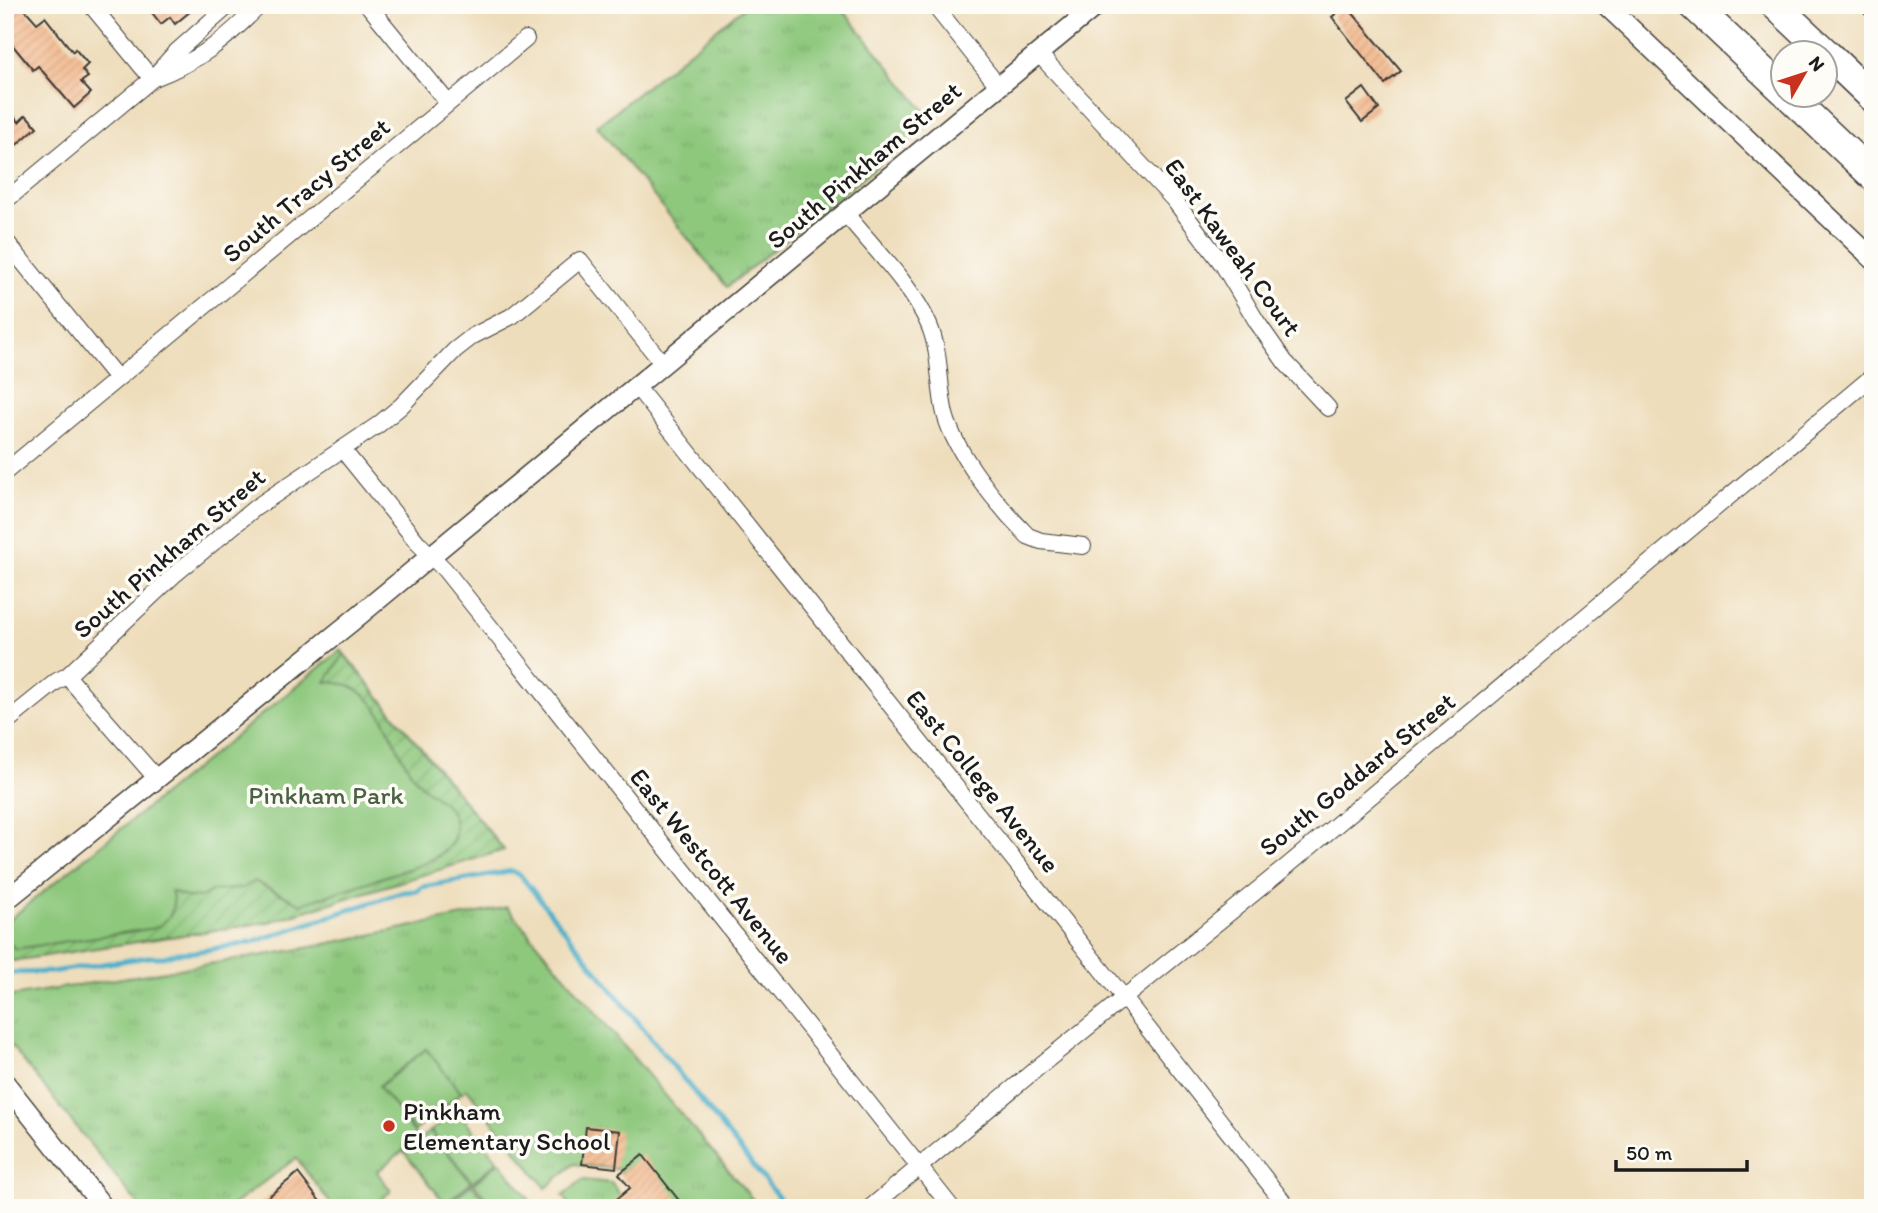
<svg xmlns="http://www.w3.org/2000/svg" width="1878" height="1213" font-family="Itim,sans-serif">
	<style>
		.grass { fill: url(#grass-tufts); stroke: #55724c; stroke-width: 2 }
		.park { fill: #8ec87d; stroke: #55724c; stroke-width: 2 }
		.garden { fill: url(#garden-furrows); stroke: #55724c; stroke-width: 2 }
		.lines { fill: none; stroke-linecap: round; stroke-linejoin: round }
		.stream { stroke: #4aafc9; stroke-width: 5 }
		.building { fill: url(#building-hatch) }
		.minor-casing { stroke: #3c3934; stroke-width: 18 }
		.tertiary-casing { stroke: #3c3934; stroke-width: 22 }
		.motorway-casing { stroke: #3c3934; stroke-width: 31 }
		.minor { stroke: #fff; stroke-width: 16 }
		.tertiary { stroke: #fff; stroke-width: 19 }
		.motorway { stroke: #fff; stroke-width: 28 }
		.poi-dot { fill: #c8321e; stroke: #fdfcf7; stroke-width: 2.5 }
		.labels { text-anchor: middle; stroke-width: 7; stroke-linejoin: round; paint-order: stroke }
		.street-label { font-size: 26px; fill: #1c1c1c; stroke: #fdfcf7 }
		.park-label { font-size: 26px; fill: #4a6143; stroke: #fdfcf7 }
		.poi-label { font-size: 26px; fill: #1c1c1c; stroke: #fdfcf7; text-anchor: start }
	</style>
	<defs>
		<pattern id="grass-tufts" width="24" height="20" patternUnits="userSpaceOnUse" patternTransform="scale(1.75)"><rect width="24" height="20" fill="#8ec87d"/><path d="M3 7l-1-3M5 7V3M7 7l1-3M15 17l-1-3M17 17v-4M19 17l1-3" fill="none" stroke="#7aab6b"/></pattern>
		<pattern id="garden-furrows" width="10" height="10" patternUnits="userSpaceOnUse" patternTransform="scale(1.75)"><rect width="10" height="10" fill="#8ec87d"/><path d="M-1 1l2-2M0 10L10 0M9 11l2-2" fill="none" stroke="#7aab6b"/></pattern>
		<pattern id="building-hatch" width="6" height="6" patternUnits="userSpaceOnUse" patternTransform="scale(1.75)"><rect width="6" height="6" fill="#f2b588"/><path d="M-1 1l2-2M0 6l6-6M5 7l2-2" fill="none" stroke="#cf9b75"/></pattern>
	</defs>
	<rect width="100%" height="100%" fill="#fdfcf7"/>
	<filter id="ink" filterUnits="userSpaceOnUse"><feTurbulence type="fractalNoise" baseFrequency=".0143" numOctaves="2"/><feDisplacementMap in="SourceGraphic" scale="14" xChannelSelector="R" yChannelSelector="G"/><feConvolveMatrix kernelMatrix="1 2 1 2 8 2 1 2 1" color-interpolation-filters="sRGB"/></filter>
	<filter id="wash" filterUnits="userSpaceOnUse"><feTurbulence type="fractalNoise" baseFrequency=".00686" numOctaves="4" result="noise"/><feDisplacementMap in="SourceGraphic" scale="28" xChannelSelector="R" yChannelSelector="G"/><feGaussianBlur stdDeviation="1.57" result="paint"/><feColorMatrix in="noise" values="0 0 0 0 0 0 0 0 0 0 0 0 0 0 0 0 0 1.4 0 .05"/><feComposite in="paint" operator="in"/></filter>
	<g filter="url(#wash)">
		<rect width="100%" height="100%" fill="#edb"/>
		<!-- grass -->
		<path class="grass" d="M747,5H839L933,121L727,287L597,126Z
			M507,907L760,1208H648L618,1169L574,1164L546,1188L467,1089L461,1093L426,1049L379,1086L418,1138L377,1172L391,1191L370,1208H334L296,1158L229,1208H141L5,1038V997L301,949Z
			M582,1180L611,1183L630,1208H572L563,1196Z"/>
		<!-- park -->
		<path class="park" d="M341,650L504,850L366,890L269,922L5,961V923Z
			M426,1049L461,1093L415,1131L379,1087Z
			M457,1110L498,1161L472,1182L431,1131Z
			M430,1131L471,1182L445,1203L404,1152Z
			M500,1162L536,1208H494L474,1183Z
			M472,1184L491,1208H449L446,1205Z"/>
		<!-- garden -->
		<path class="garden" d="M344,654L504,850L269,922L5,962V938L15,949L155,928C171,920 177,908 171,891L189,898L203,896L211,891L243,888L254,881L301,904L423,864C437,857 455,848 455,830C456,804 436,800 421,785C396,759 391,716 362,693C352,685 339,682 326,682Z"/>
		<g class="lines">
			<!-- stream -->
			<path class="stream" d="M5,973L51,972L148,957H164L176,953L194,952L253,942L403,892L417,891L422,887L512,871L521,876L787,1208"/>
		</g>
		<g id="blocks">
			<!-- building -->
			<path class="building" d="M5,5H21L37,23L45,17L73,52L75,49L88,64L82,70L88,77L81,82L91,93L74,108L38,66L33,70L5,36Z
				M146,5H198L175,24L170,17L161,24Z
				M1346,5L1401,71L1385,84L1332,17Z
				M1364,88L1379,109L1362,122L1346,102Z
				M5,105L19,122L26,115L37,127L5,155Z
				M586,1127L620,1131L616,1168L582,1164Z
				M643,1155L685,1208H606L630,1188L619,1174Z
				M298,1173L325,1208H254Z"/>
		</g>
	</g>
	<g filter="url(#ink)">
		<use href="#blocks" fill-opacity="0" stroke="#3c3934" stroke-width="2"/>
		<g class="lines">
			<defs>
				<path id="minor" d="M91,5L152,79
					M368,5L448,103
					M934,5L999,87
					M1039,54L1174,200L1223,265L1257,322L1285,362L1328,408
					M154,78C201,60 225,40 260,5
					M5,201L152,79L174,54L229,5
					M846,214C872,246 913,287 929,325C941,353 938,384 945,414C955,453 999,507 1028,536L1041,541L1083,546
					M5,240L117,378
					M636,386L1124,998L1288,1208
					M342,449L418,543L445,570L952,1208
					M5,472L526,39
					M67,676L157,779
					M5,723L57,681L67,676L175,574L255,508L378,425L401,406L455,350L473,336L512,316L580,260L663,364
					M870,1208L1042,1064L1286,867L1873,376"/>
				<path id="tertiary" d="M1606,5L1873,259
					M1871,5L1873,8
					M5,901L351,622L1097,5
					M5,1083L104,1208"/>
				<path id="motorway" d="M1693,5L1784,91
					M1775,5L1825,52
					M1826,53L1873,98
					M1787,94L1873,176"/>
			</defs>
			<!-- minor casing -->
			<use href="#minor" class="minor-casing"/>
			<!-- tertiary casing -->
			<use href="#tertiary" class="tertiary-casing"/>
			<!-- motorway casing -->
			<use href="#motorway" class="motorway-casing"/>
			<!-- minor -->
			<use href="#minor" class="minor"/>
			<!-- tertiary -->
			<use href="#tertiary" class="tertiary"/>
			<!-- motorway -->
			<use href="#motorway" class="motorway"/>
		</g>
	</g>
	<!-- markers -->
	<circle class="poi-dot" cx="389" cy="1126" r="7"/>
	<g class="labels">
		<!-- street labels -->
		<g class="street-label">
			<text transform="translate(864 165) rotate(-40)" y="9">South Pinkham Street</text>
			<text transform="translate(306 190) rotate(-40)" y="9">South Tracy Street</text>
			<text transform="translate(1233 247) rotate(54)" y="9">East Kaweah Court</text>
			<text transform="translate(169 553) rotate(-41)" y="9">South Pinkham Street</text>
			<text transform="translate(1357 774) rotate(-39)" y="9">South Goddard Street</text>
			<text transform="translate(983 781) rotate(51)" y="9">East College Avenue</text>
			<text transform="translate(712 866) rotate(51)" y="9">East Westcott Avenue</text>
		</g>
		<!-- park labels -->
		<g class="park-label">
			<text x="326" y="804">Pinkham Park</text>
		</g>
		<!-- poi labels -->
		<g class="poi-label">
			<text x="403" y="1120">Pinkham<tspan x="403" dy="30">Elementary School</tspan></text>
		</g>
	</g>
	<!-- margin -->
	<rect width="1878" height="1213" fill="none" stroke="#fdfcf7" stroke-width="28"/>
	<!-- north arrow -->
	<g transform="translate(1804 74) rotate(51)"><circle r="33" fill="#fdfcf7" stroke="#a3a29f" stroke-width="2"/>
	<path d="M0-5L12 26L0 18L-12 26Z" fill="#c8321e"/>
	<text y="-10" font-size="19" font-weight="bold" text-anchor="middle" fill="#1c1c1c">N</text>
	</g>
	<!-- scale -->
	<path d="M1616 1160v10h131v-10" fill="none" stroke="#1c1c1c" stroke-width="3.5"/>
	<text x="1626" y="1160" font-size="21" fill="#1c1c1c" stroke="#fdfcf7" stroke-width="5" paint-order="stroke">50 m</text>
</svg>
